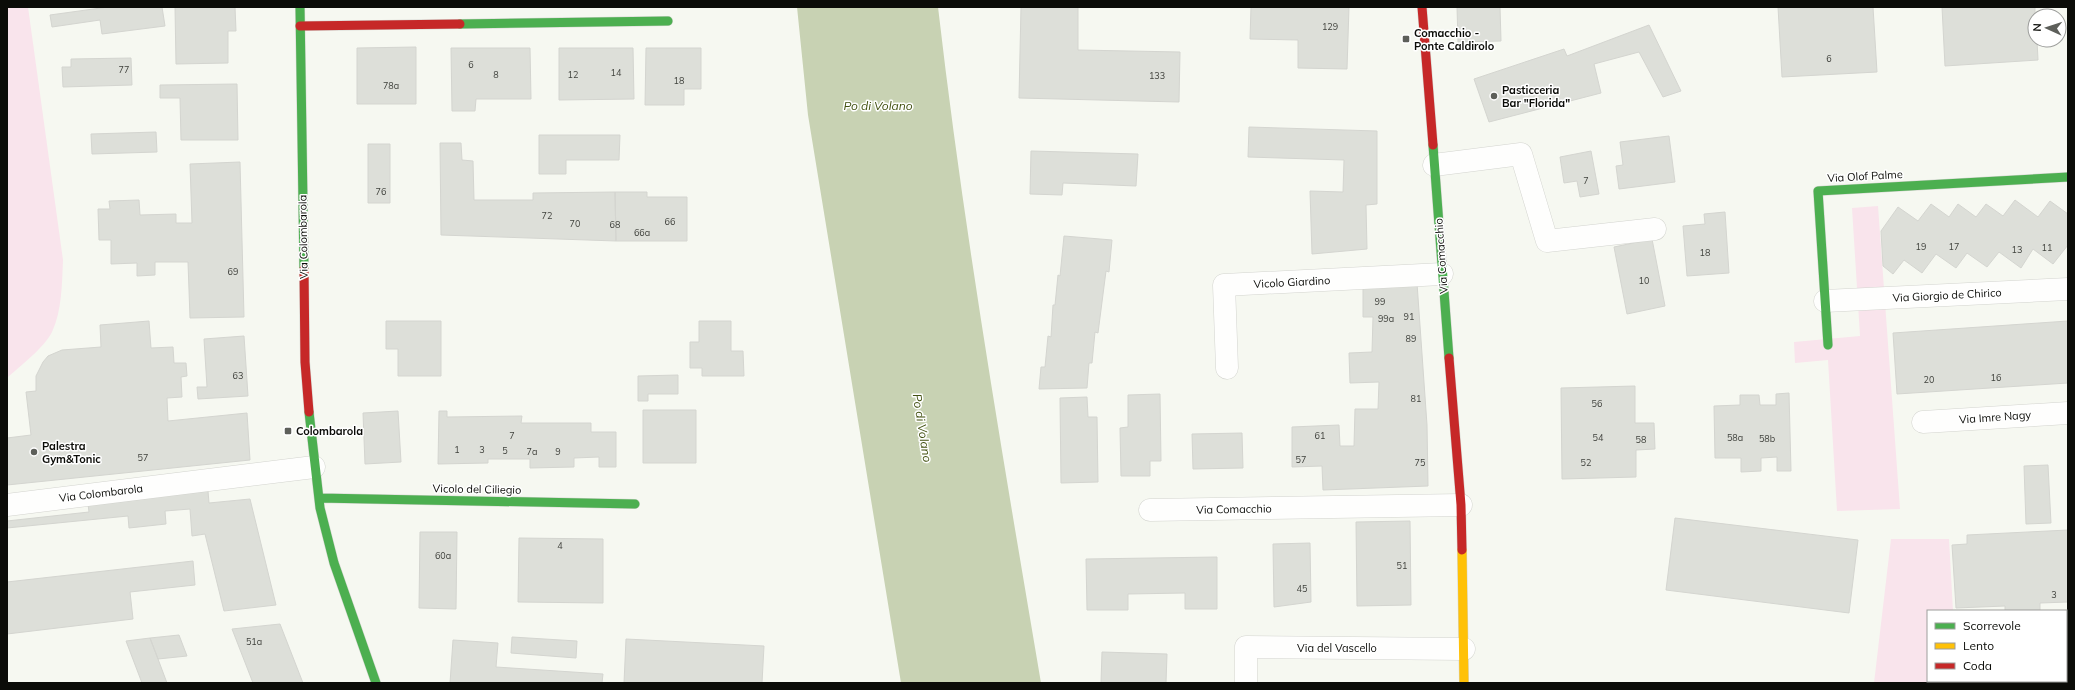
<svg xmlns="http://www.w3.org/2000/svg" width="2075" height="690" font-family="Mulish,sans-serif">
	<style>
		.green { fill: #f9e4ec }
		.water { fill: #c8d2b3 }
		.building { fill: #dddfd9; stroke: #d4d5d0 }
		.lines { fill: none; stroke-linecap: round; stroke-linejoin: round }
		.street-casing { stroke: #d3d4cf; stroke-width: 23 }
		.fast-casing { stroke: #d3d4cf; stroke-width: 10 }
		.slow-casing { stroke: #d3d4cf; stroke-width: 10 }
		.jam-casing { stroke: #d3d4cf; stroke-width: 10 }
		.street { stroke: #fefefd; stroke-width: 22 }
		.fast { stroke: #4caf50; stroke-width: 9 }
		.slow { stroke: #ffc107; stroke-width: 9 }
		.jam { stroke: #c62828; stroke-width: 9 }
		.poi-dot { fill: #5d5f5a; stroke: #fff; stroke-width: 1.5 }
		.labels { text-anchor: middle; stroke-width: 3; stroke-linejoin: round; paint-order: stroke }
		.number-label { font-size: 9px; fill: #40423d }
		.poi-label { font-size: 11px; font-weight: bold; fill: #0b0c08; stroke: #fff; text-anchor: start }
		.street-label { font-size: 11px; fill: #0b0c08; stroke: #fff }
		.water-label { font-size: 12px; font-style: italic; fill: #425111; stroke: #fff }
	</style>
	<rect width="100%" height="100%" fill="#f6f8f1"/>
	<!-- green -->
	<path class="green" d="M7,7H28L63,260C62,283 62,311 52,332C45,347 19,367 7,378Z
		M1878,206L1900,509L1837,511L1828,360L1795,363L1794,342L1860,336L1852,208Z
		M1891,539H1949L1953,611H1928V681H2066V630H2068V683H1874Z"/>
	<!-- water -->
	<path class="water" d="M797,7H938C964,233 1003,458 1041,683H901L808,115Z"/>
	<!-- building -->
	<path class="building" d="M108,7H162L165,26L102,34L100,20L52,27L50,15Z
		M175,7H235L236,31H228V63L176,64Z
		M1021,7H1078V50L1180,52L1179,102L1019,98Z
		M1251,7H1349L1347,69L1298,68V40L1250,39Z
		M1457,7H1500L1501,41L1458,42Z
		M1778,7H1873L1877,72L1782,77Z
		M1942,7H2035V40H2037L2038,60L1945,66Z
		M1649,25L1681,91L1663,97L1639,52L1594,64L1601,93L1489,122L1474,79L1564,49L1567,56Z
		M416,47V104H357V48Z
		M451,48H530L531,99H476L475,111H452Z
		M559,48H633L634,99L559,100Z
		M646,48H701V89H684V105H645Z
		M131,58L132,85L63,87L62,67H71V59Z
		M237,84L238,140H181L180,98H160V85Z
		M1249,127L1377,131V204L1366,205L1367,249L1312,254L1310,191L1343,192L1344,160L1248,157Z
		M156,132L157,152L92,154L91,134Z
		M539,135H620L619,160H566V174H539Z
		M1669,136L1675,182L1619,189L1616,166L1623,165L1620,142Z
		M440,143H461L462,160L473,161L474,200H533V193L615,192L616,241L441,235Z
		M368,144H390V203H368Z
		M1031,151L1138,154L1136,186L1063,183L1062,195L1030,194Z
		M1591,151L1599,194L1580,197L1577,181L1564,183L1560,157Z
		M240,162L244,317L190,318L188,262H155V275L137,276V263L111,264V240H99L98,209H110L109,201L139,200L140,215L176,214V223H192L190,164Z
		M615,192H647V197H687V241H616Z
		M2015,200L2038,217L2050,201L2068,214V245L2053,264L2033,249L2021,268L1999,252L1987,267L1967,253L1956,268L1936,254L1922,273L1904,260L1893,274L1883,266L1881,231L1898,207L1918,221L1931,204L1949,217L1958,204L1976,217L1986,204L2003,216Z
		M1725,212L1729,273L1687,276L1683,226L1705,224L1704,214Z
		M1064,236L1112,240L1109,272L1106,271L1098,333L1095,332L1092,363H1089L1087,388L1039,389L1041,367H1045L1048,336L1051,337L1053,305H1055L1058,275L1060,276Z
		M1652,239L1665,306L1627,314L1614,247Z
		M1363,282L1417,283L1427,425L1428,486L1323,490L1322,466L1292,467V427L1339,425L1340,446H1354L1355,409H1378L1379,382L1350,383L1349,353L1372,352L1373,317H1363Z
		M149,321L151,348L173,347L174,363H186L187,376L181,377L182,397L167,398L168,421L247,413L250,460L7,485V438L31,435L26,392L36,391V376L43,362L48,356L62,350L101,347L100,325Z
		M386,321H441V376H398V349H386Z
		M699,321H731V351H743L744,376H702V368H690V342H699Z
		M2068,321V383L1897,394L1893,333Z
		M244,336L248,396L198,399L197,387H207L204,339Z
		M678,375V394H648V401H638V376Z
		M1635,386V423H1654L1655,449L1636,450V477L1562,479L1561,388Z
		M1789,393L1791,471H1777V457L1761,458V471L1741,472V458H1715L1714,406L1740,405V395H1759L1760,405H1776V394Z
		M1160,394L1161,461H1150V476H1121L1120,428L1128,427V395Z
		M1087,397L1088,417H1097L1098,482L1061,483L1060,398Z
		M643,410H696V463H643Z
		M398,411L401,462L365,464L363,413Z
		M439,411H447V417L522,416L521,423H591V432H616V467H599V457L574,458V467L530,468V459H488V463L438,464Z
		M1242,433L1243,468L1193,469L1192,434Z
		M2048,465L2051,523L2026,524L2024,466Z
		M208,491L209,503L250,499L276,605L224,611L205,534L192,536L190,509L165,511L166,524L129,528L128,516L7,528V521L89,512L88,504Z
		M1675,518L1858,540L1849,613L1666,590Z
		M1410,521L1411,605L1357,606L1356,522Z
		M2068,530V602L2040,603V611H2005V606L1956,608L1952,545L1967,544V535Z
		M420,532H457L456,609L419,608Z
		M519,538L603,539V603L518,602Z
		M1310,543L1311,602L1274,607L1273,544Z
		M1217,557V609H1185V593L1128,594V610H1087L1086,559Z
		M193,561L195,585L130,592L133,619L7,634V582Z
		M280,624L303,683H253L232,629Z
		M179,635L187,656L158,659L150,638Z
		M512,637L577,641L576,658L511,653Z
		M150,638L158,659L167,683H142L126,641Z
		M626,639L764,646L762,683H624Z
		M453,640L498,643L496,667L603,674L602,683H450Z
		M1102,652L1167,654L1166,683H1101Z"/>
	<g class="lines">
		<defs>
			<path id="street" d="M1434,165L1521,154L1547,241L1655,229
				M1825,301L2068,289
				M1227,368L1224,285L1442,274
				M1923,422L2068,413
				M7,505L314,467
				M1150,510L1461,505
				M1246,683V647L1464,649"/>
			<path id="fast" d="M300,7L304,269
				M460,24L668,21
				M1433,145L1449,358
				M1828,345L1818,191L2068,177
				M309,412L320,508L334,563L376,683
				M319,498L635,504"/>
			<path id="slow" d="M1462,550L1464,683"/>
			<path id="jam" d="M1422,7L1433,145
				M300,26L460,24
				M304,269L305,362L309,412
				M1449,358L1461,505L1462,550"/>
		</defs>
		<!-- street casing -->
		<use href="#street" class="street-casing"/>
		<!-- fast casing -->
		<use href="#fast" class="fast-casing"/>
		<!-- slow casing -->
		<use href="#slow" class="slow-casing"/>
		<!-- jam casing -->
		<use href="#jam" class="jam-casing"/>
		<!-- street -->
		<use href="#street" class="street"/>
		<!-- fast -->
		<use href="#fast" class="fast"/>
		<!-- slow -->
		<use href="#slow" class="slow"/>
		<!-- jam -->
		<use href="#jam" class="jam"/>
	</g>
	<!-- markers -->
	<g class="poi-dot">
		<rect x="1402" y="35" width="8" height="8" rx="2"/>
		<circle cx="1494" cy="96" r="4"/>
		<rect x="284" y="427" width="8" height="8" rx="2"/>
		<circle cx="34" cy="452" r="4"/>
	</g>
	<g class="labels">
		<!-- number labels -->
		<g class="number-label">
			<text x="1330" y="30">129</text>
			<text x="1829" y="62">6</text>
			<text x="471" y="68">6</text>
			<text x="124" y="73">77</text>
			<text x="616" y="76">14</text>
			<text x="496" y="78">8</text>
			<text x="573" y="78">12</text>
			<text x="1157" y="79">133</text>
			<text x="679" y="84">18</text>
			<text x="391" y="89">78a</text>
			<text x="1586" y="184">7</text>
			<text x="381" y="195">76</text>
			<text x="547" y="219">72</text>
			<text x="670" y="225">66</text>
			<text x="575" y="227">70</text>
			<text x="615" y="228">68</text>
			<text x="642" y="236">66a</text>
			<text x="1921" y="250">19</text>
			<text x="1954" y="250">17</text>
			<text x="2047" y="251">11</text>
			<text x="2017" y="253">13</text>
			<text x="1705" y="256">18</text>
			<text x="233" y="275">69</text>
			<text x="1644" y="284">10</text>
			<text x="1380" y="305">99</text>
			<text x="1409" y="320">91</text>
			<text x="1386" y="322">99a</text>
			<text x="1411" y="342">89</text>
			<text x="238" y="379">63</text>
			<text x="1996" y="381">16</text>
			<text x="1929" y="383">20</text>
			<text x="1416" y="402">81</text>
			<text x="1597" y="407">56</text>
			<text x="512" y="439">7</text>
			<text x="1320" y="439">61</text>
			<text x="1598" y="441">54</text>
			<text x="1735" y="441">58a</text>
			<text x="1767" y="442">58b</text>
			<text x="1641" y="443">58</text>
			<text x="457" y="453">1</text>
			<text x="482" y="453">3</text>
			<text x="505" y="454">5</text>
			<text x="532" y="455">7a</text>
			<text x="558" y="455">9</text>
			<text x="143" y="461">57</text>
			<text x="1301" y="463">57</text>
			<text x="1420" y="466">75</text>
			<text x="1586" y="466">52</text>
			<text x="560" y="549">4</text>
			<text x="443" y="559">60a</text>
			<text x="1402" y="569">51</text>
			<text x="1302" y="592">45</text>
			<text x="2054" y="598">3</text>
			<text x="254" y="645">51a</text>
		</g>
		<!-- poi labels -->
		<g class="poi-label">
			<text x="1414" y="37">Comacchio -<tspan x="1414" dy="13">Ponte Caldirolo</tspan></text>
			<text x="1502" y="94">Pasticceria<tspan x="1502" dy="13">Bar "Florida"</tspan></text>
			<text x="296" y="435">Colombarola</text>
			<text x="42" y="450">Palestra<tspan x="42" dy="13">Gym&amp;Tonic</tspan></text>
		</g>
		<!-- street labels -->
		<g class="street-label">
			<text transform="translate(1865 176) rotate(-3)" y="4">Via Olof Palme</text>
			<text transform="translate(303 237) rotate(-91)" y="4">Via Colombarola</text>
			<text transform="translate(1441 256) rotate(-94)" y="4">Via Comacchio</text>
			<text transform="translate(1292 282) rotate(-3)" y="4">Vicolo Giardino</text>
			<text transform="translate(1947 295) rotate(-3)" y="4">Via Giorgio de Chirico</text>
			<text transform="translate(1995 417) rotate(-4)" y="4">Via Imre Nagy</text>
			<text transform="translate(477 489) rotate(1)" y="4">Vicolo del Ciliegio</text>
			<text transform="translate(101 493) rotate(-7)" y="4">Via Colombarola</text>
			<text transform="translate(1234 509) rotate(-1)" y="4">Via Comacchio</text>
			<text x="1337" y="652">Via del Vascello</text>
		</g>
		<!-- water labels -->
		<g class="water-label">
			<text x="878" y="110">Po di Volano</text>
			<text transform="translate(922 428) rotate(81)" y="4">Po di Volano</text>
		</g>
	</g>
	<!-- border -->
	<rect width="2075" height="690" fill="none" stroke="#0b0c08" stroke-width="16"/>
	<!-- legend -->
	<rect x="1927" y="610" width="140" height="72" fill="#ffffff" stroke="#9d9e9c"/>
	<rect x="1935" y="623" width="20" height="6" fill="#4caf50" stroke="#9d9e9c"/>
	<text x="1963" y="630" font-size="12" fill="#0b0c08">Scorrevole</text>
	<rect x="1935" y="643" width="20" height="6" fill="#ffc107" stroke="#9d9e9c"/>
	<text x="1963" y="650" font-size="12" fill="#0b0c08">Lento</text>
	<rect x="1935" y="663" width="20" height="6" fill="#c62828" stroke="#9d9e9c"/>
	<text x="1963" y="670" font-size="12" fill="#0b0c08">Coda</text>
	<!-- north arrow -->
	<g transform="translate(2047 28) rotate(273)"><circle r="19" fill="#ffffff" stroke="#9d9e9c"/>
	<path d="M0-3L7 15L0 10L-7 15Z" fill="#5d5f5a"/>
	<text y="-6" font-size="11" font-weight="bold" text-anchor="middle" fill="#0b0c08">N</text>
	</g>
</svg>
